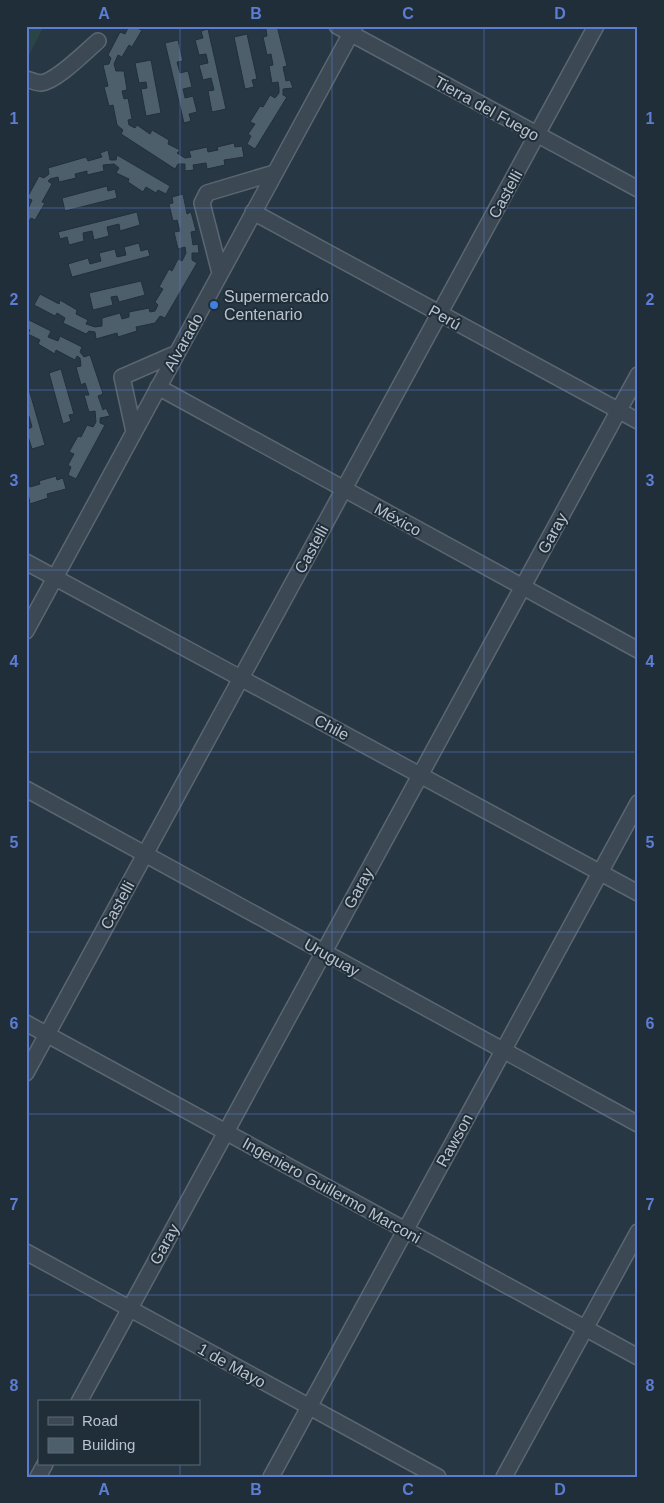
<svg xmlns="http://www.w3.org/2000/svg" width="664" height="1503" font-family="Arial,sans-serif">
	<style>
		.green { fill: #2a4545 }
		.building { fill: #4e5f6c; stroke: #22303b }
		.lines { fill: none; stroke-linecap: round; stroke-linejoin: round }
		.minor-casing { stroke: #5b6671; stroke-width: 18 }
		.minor { stroke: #3c4954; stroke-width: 15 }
		.grid { fill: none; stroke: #5c7dd4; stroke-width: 1; stroke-opacity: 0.55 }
		.shop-dot { fill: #3f7fe0; stroke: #202e39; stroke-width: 2 }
		.labels { text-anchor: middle; stroke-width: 4; stroke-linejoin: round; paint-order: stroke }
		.street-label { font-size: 16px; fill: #bac3cd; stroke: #202e39 }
		.poi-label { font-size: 16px; fill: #bac3cd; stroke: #202e39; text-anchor: start }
		.neatline { fill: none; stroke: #5c7dd4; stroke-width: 2 }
		.grid-label { font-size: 16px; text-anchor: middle; font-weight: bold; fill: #5c7dd4 }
	</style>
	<rect width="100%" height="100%" fill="#273744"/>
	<!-- green -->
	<path class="green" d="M26,26H44L28,57L26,56Z"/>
	<!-- building -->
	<path class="building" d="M129,26H141L139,29L142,30L132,47L129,45L122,57L118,55L114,64L116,71H124L127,90L122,91L124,99L128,98L132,119L128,120L129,125L135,128L137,125L150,134L152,130L169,140L168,144L180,150L177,153L185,158L191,157L189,151L207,147L208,152L218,150L217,147L234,143L235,147L242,146L244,157L224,160L225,165L207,169L206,163L193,165L194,170L185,171V164H178L175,169L121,134L123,130L117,125L113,105L109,106L104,87L108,86L103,65L109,64L111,58L108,55L120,32L125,34Z
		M255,26H271L272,27L277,26L287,66L283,67L286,81L290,80L293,88L283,89V95L287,97L255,149L247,144L251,136L248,134L255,124L250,122L260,106L263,107L270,95L275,98L279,93V88L278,82L272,83L269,66L273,65L271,54L267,55L263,37L267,36L266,29L264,26L261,30Z
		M208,29L226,109L212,112L208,91L214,90L211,78L203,80L199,65L208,63L206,54L199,55L195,40L203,38L201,31Z
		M247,34L257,79L252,80L254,87L245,89L234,37Z
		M178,40L183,61L177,62L180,73L188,71L192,87L183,89L185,98L193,96L197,112L189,114L191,121L184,123L165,43Z
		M151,60L161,113L146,116L141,89L147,88L146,82L139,83L135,63Z
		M108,150L110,160H116L117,155L170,186L166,194L158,190L156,193L146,187L143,192L128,182L129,179L116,173L119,168L114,164L103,165L104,171L87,175V171L75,174L76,178L59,182L58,177L50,179L48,181L52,184L42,202L45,203L35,220L31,218L26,226V209H28L32,200L27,198L39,176L44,178L49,174L48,168L86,157L88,161L102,157L100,153Z
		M107,186L108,191L115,189L117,198L65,211L62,198Z
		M183,194L187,214L191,212L196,231L191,232L193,245L198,244L199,253H192V260L197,263L165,318L160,316L155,323L136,327L137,331L118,337L117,333L96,339L95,332L89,331L86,334L63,323L65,318L57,313L55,316L34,305L40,294L59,304L60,300L77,310L76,314L88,320L86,324L95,327L102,326V318L120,313L122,319L129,317V312L149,308L150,312L155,311L158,305L155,302L163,289L159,287L169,269L172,271L178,259L182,261L186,253L185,247L178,249L174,232L180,231L177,220L173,221L169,204L173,203L172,197Z
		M137,212L140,225L120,231L119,224L107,227L109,236L94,240L92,231L83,233L84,241L69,245L67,237L60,239L58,232Z
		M139,243L141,251L148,249L150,256L72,277L68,264L88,258L90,264L101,261L99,253L115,249L117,257L126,255L124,247Z
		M141,281L145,295L119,302L117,296L111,297L113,305L93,310L89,293Z
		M27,319L51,331L48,337L58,341L60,336L82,347L80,352L84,357L90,355L103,394L98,396L103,410L106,408L110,416L100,418V423L105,425L76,479L68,475L71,467L68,465L74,454L69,452L78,436L81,437L87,425L93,427L96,422L95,411L89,412L84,395H89L85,383L81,385L76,367L81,366L80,358L77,356L75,360L56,350L55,354L38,344L40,340L28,334L30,330L26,328Z
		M61,369L74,414L69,415L71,421L63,424L49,373Z
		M26,379L45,445L32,449L26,430L32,427L29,416H26Z
		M56,476L57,480L63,478L66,489L47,494L48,498L30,504L29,498L26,499V482H28L30,487L40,484L39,481Z"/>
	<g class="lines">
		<defs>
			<path id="minor" d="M337,26L638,189
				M26,79C31,80 36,83 41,83C57,81 85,52 98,41
				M253,212L638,421
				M220,273L202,203L207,193L274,173
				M158,387L638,650
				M134,432L122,377L177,353
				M26,562L638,893
				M26,631L355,26
				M26,789L638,1124
				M26,1023L638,1357
				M26,1073L596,26
				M26,1252L438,1477
				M79,1402L638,375
				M38,1477L45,1464
				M271,1477L638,803
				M504,1477L638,1232"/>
		</defs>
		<!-- minor casing -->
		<use href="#minor" class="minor-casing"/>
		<!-- minor -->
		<use href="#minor" class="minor"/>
	</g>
	<!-- grid -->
	<path class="grid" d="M180,26V1402M332,26V1477M484,26V1477M26,208H638M26,390H638M26,570H638M26,752H638M26,932H638M26,1114H638M26,1295H638M180,1464V1477"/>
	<!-- markers -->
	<circle class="shop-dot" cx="214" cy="305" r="5"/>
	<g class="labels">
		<!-- street labels -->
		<g class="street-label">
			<text transform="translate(487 108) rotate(29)" y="6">Tierra del Fuego</text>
			<text transform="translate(505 194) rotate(-61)" y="6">Castelli</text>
			<text transform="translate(445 317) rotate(29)" y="6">Perú</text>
			<text transform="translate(183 342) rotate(-61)" y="6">Alvarado</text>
			<text transform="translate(398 519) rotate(29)" y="6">México</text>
			<text transform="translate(552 533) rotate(-61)" y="6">Garay</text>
			<text transform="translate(311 549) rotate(-61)" y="6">Castelli</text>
			<text transform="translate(332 727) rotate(28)" y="6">Chile</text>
			<text transform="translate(358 888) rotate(-61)" y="6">Garay</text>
			<text transform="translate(117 905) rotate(-61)" y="6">Castelli</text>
			<text transform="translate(332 957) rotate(29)" y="6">Uruguay</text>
			<text transform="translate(454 1140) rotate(-61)" y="6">Rawson</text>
			<text transform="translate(332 1190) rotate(29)" y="6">Ingeniero Guillermo Marconi</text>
			<text transform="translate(164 1244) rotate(-61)" y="6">Garay</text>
			<text transform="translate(232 1365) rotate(29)" y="6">1 de Mayo</text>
		</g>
		<!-- poi labels -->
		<g class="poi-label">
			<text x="224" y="302">Supermercado<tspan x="224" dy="18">Centenario</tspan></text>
		</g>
	</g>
	<!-- border -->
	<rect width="664" height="1503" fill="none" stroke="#202e39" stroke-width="55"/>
	<!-- legend -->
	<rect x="38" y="1400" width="162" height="65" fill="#202e39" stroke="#5e6a74"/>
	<rect x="48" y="1417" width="25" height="8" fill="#3c4954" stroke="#5e6a74"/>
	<text x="82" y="1426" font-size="15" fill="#bac3cd">Road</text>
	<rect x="48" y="1438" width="25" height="15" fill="#4e5f6c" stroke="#5e6a74"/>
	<text x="82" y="1450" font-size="15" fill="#bac3cd">Building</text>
	<rect x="28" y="28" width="608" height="1448" class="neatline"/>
	<g class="grid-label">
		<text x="104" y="19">A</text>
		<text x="256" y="19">B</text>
		<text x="408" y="19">C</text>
		<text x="560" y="19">D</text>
		<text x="14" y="124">1</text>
		<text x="650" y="124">1</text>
		<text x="14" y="305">2</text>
		<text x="650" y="305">2</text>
		<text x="14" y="486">3</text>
		<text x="650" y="486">3</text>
		<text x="14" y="667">4</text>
		<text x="650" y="667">4</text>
		<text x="14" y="848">5</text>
		<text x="650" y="848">5</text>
		<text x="14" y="1029">6</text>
		<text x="650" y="1029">6</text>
		<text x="14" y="1210">7</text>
		<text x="650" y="1210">7</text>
		<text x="14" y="1391">8</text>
		<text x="650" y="1391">8</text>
		<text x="104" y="1495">A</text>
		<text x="256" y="1495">B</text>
		<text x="408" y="1495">C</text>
		<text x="560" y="1495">D</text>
	</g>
</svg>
